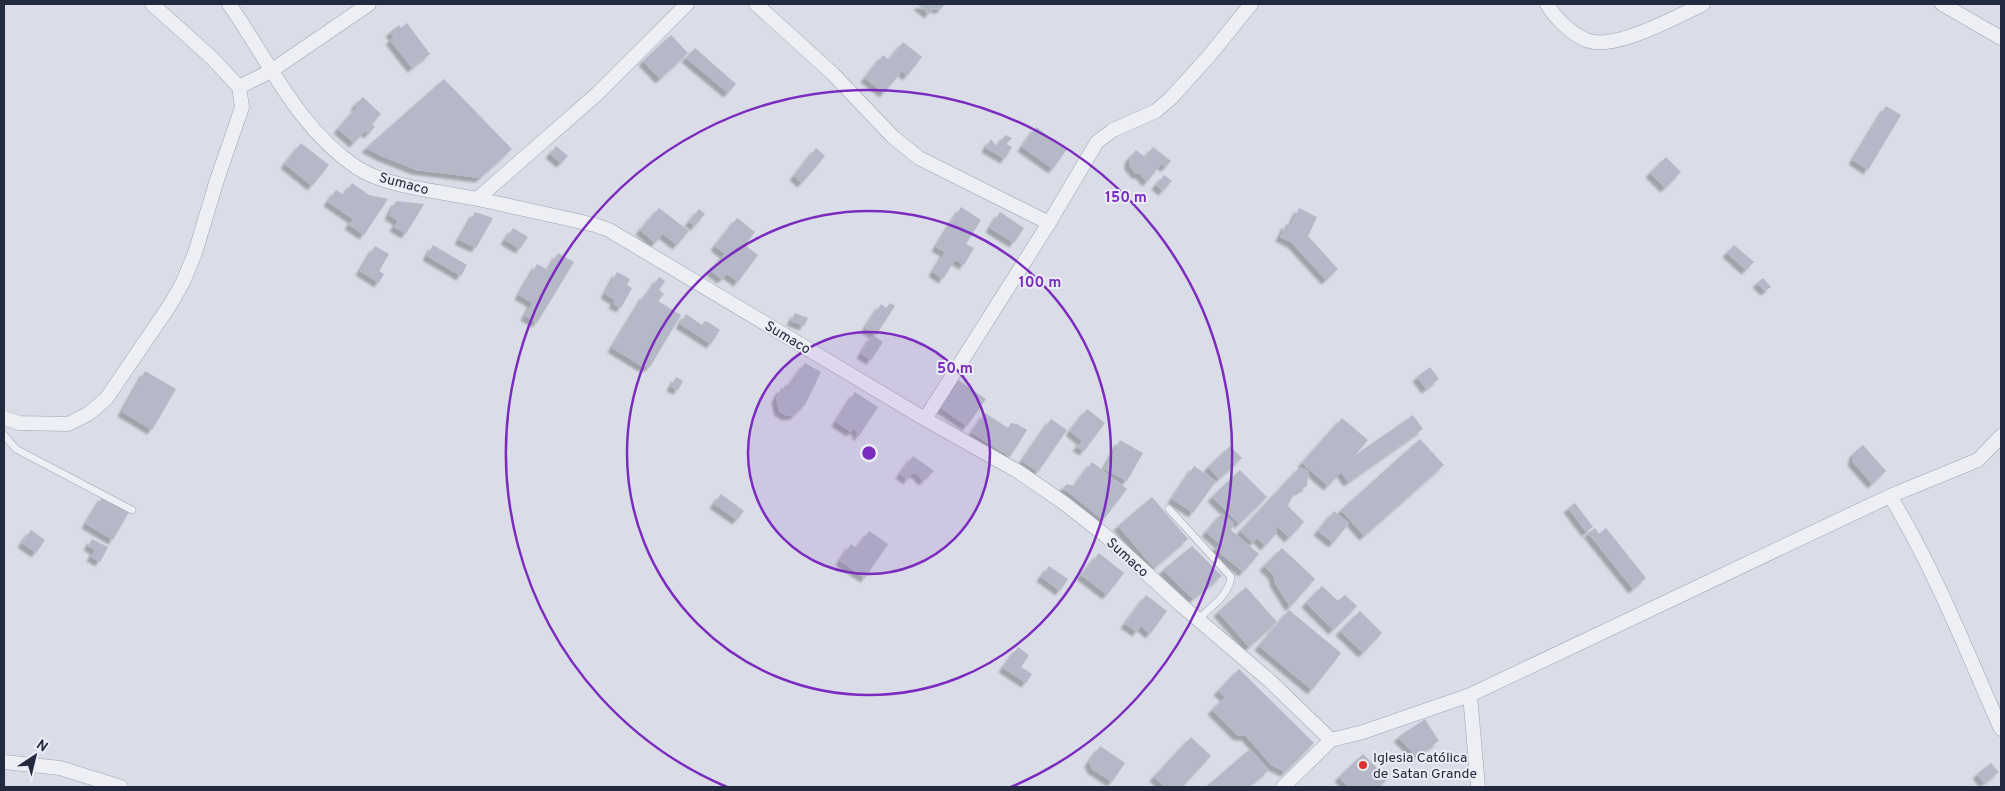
<svg xmlns="http://www.w3.org/2000/svg" width="2005" height="791" font-family="Overpass,sans-serif">
	<style>
		.building { fill: #b4b8c7; filter: url(#shadow) }
		.lines { fill: none; stroke-linecap: round; stroke-linejoin: round }
		.lane-casing { stroke: #9fa3b1; stroke-width: 8 }
		.street-casing { stroke: #9fa3b1; stroke-width: 15 }
		.lane { stroke: #edeff5; stroke-width: 7 }
		.street { stroke: #edeff5; stroke-width: 14 }
		.ring { fill: none; stroke: #7b2cbf; stroke-width: 2.5 }
		.poi-dot { fill: #db3130; stroke: #eaedf5; stroke-width: 2 }
		.labels { text-anchor: middle; stroke-width: 4; stroke-linejoin: round; paint-order: stroke }
		.street-label { font-size: 14px; fill: #23293e; stroke: #eaedf5 }
		.poi-label { font-size: 14px; fill: #23293e; stroke: #eaedf5; text-anchor: start }
		.centre { fill: #7b2cbf; stroke: #eaedf5; stroke-width: 2.5 }
		.ring-label { font-size: 15px; text-anchor: middle; font-weight: bold; fill: #7b2cbf; stroke: #eaedf5; stroke-width: 4; stroke-linejoin: round; paint-order: stroke }
	</style>
	<defs>
		<filter id="shadow"><feDropShadow dx="-4.5" dy="4.5" stdDeviation="1" flood-color="#0004"/></filter>
	</defs>
	<rect width="100%" height="100%" fill="#dadde7"/>
	<!-- building -->
	<path class="building" d="M919,4H945L941,9L933,8L929,14L918,5Z
		M407,23L430,54L412,68L390,40L394,37L390,32L399,25L401,28Z
		M671,35L688,53L660,79L643,61Z
		M903,42L922,57L907,76L902,71L884,93L865,78L883,55L889,60Z
		M695,48L736,84L728,93L686,58Z
		M444,79L512,149L480,178L416,170L381,156L366,148Z
		M363,97L381,114L372,124L375,127L368,134L365,131L354,143L338,129L357,107L355,105Z
		M1886,106L1901,115L1868,170L1853,160Z
		M1036,127L1067,149L1053,169L1022,147Z
		M1005,135L1012,138L1006,144L1012,147L1005,159L986,148L991,139L997,147Z
		M301,143L329,165L312,186L285,164Z
		M556,146L568,156L561,163L550,154Z
		M1153,147L1171,161L1166,167L1161,164L1147,182L1140,174H1136L1129,165V159L1136,150L1145,157Z
		M816,148L825,156L802,183L794,176Z
		M1666,157L1681,172L1665,188L1650,173Z
		M1164,175L1172,181L1163,191L1156,185Z
		M352,183L369,195L388,199L364,235L349,225L353,219L328,202L336,190L344,195Z
		M396,201L424,204L406,234L394,227L398,221L389,215Z
		M961,207L981,220L966,244L974,248L964,265L955,260L943,279L933,272L945,252L936,247Z
		M659,208L689,231L677,245L663,234L655,243L640,230Z
		M1299,208L1317,217L1308,236L1338,269L1326,280L1292,243L1280,237L1286,224L1290,226Z
		M699,209L705,214L695,226L689,222Z
		M475,212L493,218L476,248L459,240Z
		M1000,212L1024,228L1014,243L990,228Z
		M737,218L755,232L745,245L758,255L738,282L727,274L722,279L711,271L725,254L715,246Z
		M513,228L528,237L520,249L505,240Z
		M433,245L467,265L461,276L427,256Z
		M1734,245L1754,262L1746,270L1727,253Z
		M375,246L389,254L379,271L384,274L379,283L360,271Z
		M558,253L574,262L537,323L525,316L532,303L519,295L537,264L548,270Z
		M617,272L630,279L627,285L632,288L621,308L613,304L615,300L605,294Z
		M659,277L665,281L659,290L664,294L658,301L681,315L650,367H643L612,348L645,294L647,295Z
		M1763,278L1771,287L1765,291L1757,283Z
		M890,303L895,306L876,335L865,328L881,304L886,308Z
		M795,313L808,318L804,326L791,321Z
		M686,314L702,325L705,321L708,322L720,330L711,344L680,324Z
		M873,335L883,342L871,360L861,354Z
		M805,363L821,372L805,405L794,415L787,416L779,411L776,399L781,388L786,390L790,381H797L794,379Z
		M1430,367L1439,379L1426,389L1417,377Z
		M145,371L176,389L152,430L122,412Z
		M676,377L683,381L678,390L671,387Z
		M958,380L986,399L967,426L939,407Z
		M855,392L878,407L859,436L856,434L858,432L853,429L851,432L836,422Z
		M1087,409L1105,423L1084,451L1077,447L1082,441L1070,431Z
		M985,413L1008,428L1011,423L1017,424L1027,430L1010,457L972,433Z
		M1413,415L1423,429L1348,482L1341,472L1328,486L1302,463L1342,418L1368,440L1354,456Z
		M1051,419L1067,430L1038,472L1022,461Z
		M1420,439L1444,465L1364,536L1341,510Z
		M1120,440L1143,453L1127,481L1104,469Z
		M1863,445L1886,471L1872,484L1852,461L1854,453Z
		M1230,446L1242,458L1219,479L1208,467Z
		M913,456L934,471L923,481L917,474L912,473L908,480L900,474Z
		M1092,462L1127,489L1103,520L1063,488L1067,484L1074,486Z
		M1194,466L1216,481L1193,513L1172,499Z
		M1300,467L1309,471L1307,486L1294,493L1288,506L1304,522L1289,538L1277,526L1276,534L1265,546L1257,538L1253,543L1240,531Z
		M1240,470L1267,497L1239,524L1212,497Z
		M721,494L744,511L737,520L714,504Z
		M103,496L129,512L113,540L86,524Z
		M1152,497L1188,539L1154,568L1118,526Z
		M1575,503L1593,527L1586,532L1568,508Z
		M1334,511L1349,523L1333,543L1318,531Z
		M1222,513L1234,523L1231,530L1259,554L1243,572L1215,549L1220,544L1206,532Z
		M1595,528L1599,534L1606,528L1646,578L1633,589L1588,533Z
		M31,530L45,540L36,553L22,543Z
		M869,531L888,544L865,578L840,561L851,544L857,548Z
		M92,539L108,547L100,562L91,557L95,550L88,546Z
		M1192,546L1222,576L1193,599L1163,570Z
		M1282,548L1315,579L1290,607L1275,583L1273,575L1264,566Z
		M1099,553L1124,573L1107,595L1081,575Z
		M1049,566L1068,579L1060,591L1041,577Z
		M1322,586L1338,601L1345,595L1357,606L1333,630L1306,603Z
		M1246,587L1277,622L1249,647L1218,612Z
		M1146,595L1167,611L1150,634L1141,626L1137,632L1125,624Z
		M1289,610L1341,653L1312,690L1259,646Z
		M1360,611L1382,633L1363,653L1340,631Z
		M1018,647L1029,655L1021,667L1032,674L1026,683L1003,668Z
		M1239,669L1314,743L1285,772L1271,765L1246,736H1238L1212,710L1225,697L1218,691Z
		M1425,719L1439,741L1416,756L1398,737Z
		M1191,737L1211,756L1182,787H1165L1154,777Z
		M1100,746L1125,763L1112,782L1092,769L1089,762Z
		M1250,749L1269,770L1249,787H1206Z
		M1363,754L1388,779L1379,787H1348L1339,777Z
		M1991,763L1999,772L1984,783L1977,774Z"/>
	<g class="lines">
		<defs>
			<path id="lane" d="M4,435L16,449L132,510
				M1169,509L1231,577C1229,595 1211,607 1198,619"/>
			<path id="street" d="M229,4C269,61 296,126 356,167C388,188 440,191 477,199C516,207 555,216 595,225L609,230L925,419L1019,472L1064,503L1106,536L1180,604L1270,681L1331,740
				M756,4L832,73L893,137L919,158L1049,223
				M1547,4C1555,18 1576,40 1594,42C1622,46 1677,17 1703,4
				M1942,4L2001,38
				M239,87L271,71L369,4
				M477,199L597,94L687,4
				M4,418L19,423L68,424L88,414L106,399L170,305L183,282L195,253L216,183L242,107L239,87L212,58L152,4
				M925,419L1049,223L1097,142L1113,130L1156,111L1171,98L1209,56L1251,4
				M1890,496C1935,570 1966,650 2001,729
				M1470,695L1478,787
				M4,762L60,768L121,787
				M1283,787L1331,740L1363,732L1470,695L1890,496L1978,460L2001,436"/>
		</defs>
		<!-- lane casing -->
		<use href="#lane" class="lane-casing"/>
		<!-- street casing -->
		<use href="#street" class="street-casing"/>
		<!-- lane -->
		<use href="#lane" class="lane"/>
		<!-- street -->
		<use href="#street" class="street"/>
	</g>
	<!-- distance rings -->
	<circle cx="869" cy="453" r="121" fill="#7b2cbf" fill-opacity=".12"/>
	<g class="ring">
		<circle cx="869" cy="453" r="121"/>
		<circle cx="869" cy="453" r="242"/>
		<path d="M727 787A363 363 0 1 1 1011 787"/>
	</g>
	<!-- markers -->
	<circle class="poi-dot" cx="1363" cy="765" r="5"/>
	<g class="labels">
		<!-- street labels -->
		<g class="street-label">
			<text transform="translate(404 183) rotate(15)" y="5">Sumaco</text>
			<text transform="translate(788 337) rotate(31)" y="5">Sumaco</text>
			<text transform="translate(1128 557) rotate(42)" y="5">Sumaco</text>
		</g>
		<!-- poi labels -->
		<g class="poi-label">
			<text x="1373" y="762">Iglesia Católica<tspan x="1373" dy="16">de Satan Grande</tspan></text>
		</g>
	</g>
	<circle cx="869" cy="453" r="8" class="centre"/>
	<g class="ring-label">
		<text x="1126" y="202">150 m</text>
		<text x="1040" y="287">100 m</text>
		<text x="955" y="373">50 m</text>
	</g>
	<!-- border -->
	<rect width="2005" height="791" fill="none" stroke="#23293e" stroke-width="10"/>
	<!-- north arrow -->
	<g transform="translate(35 756) rotate(35)" stroke="#eaedf5" stroke-width="4" paint-order="stroke">
	<path d="M0-4L9 19L0 12L-9 19Z" fill="#23293e"/>
	<text y="-8" font-size="14" font-weight="bold" text-anchor="middle" fill="#23293e">N</text>
	</g>
</svg>
